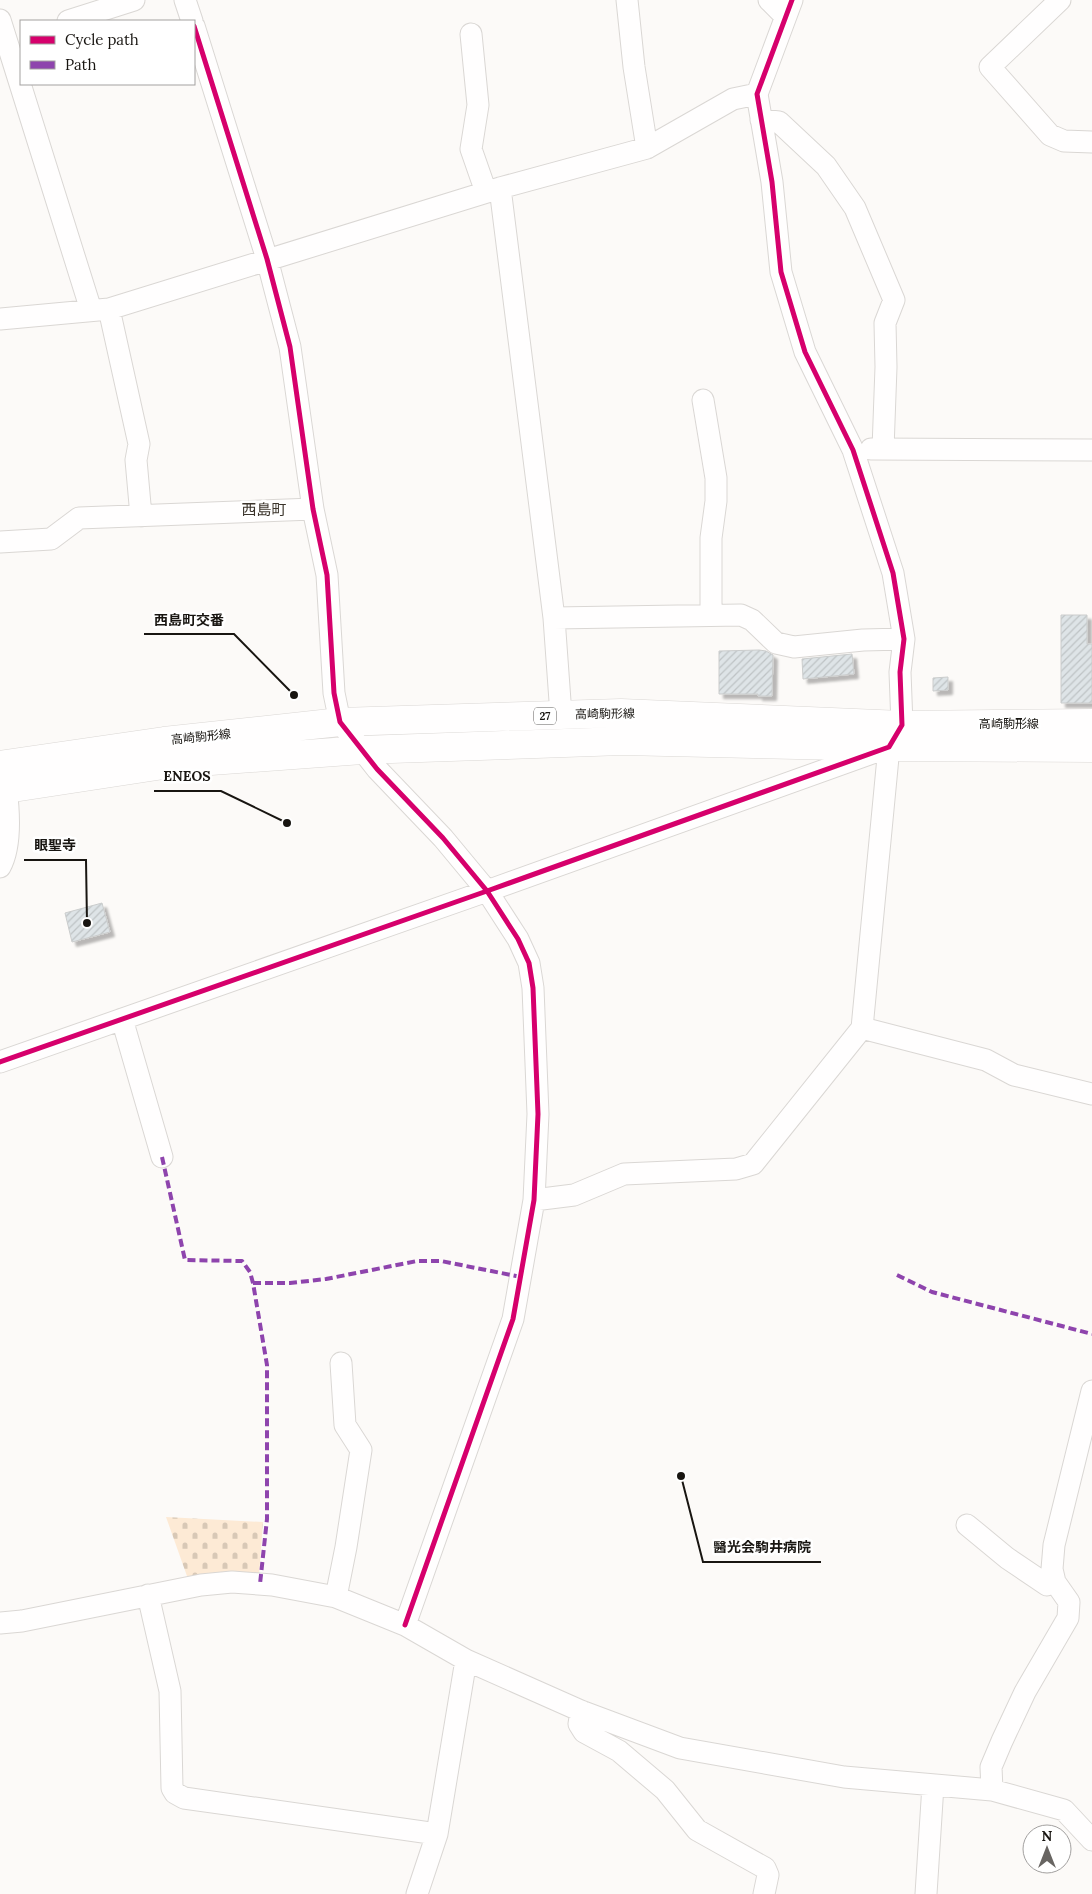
<svg xmlns="http://www.w3.org/2000/svg" width="1092" height="1894" font-family="Lora,'Noto Sans JP',serif">
	<style>
		.cemetery { fill: url(#cemetery-stones) }
		.building { fill: url(#building-hatch); stroke: #cacccc; filter: url(#shadow) }
		.lines { fill: none; stroke-linecap: round; stroke-linejoin: round }
		.minor-casing { stroke: #dad7d4; stroke-width: 23 }
		.major-casing { stroke: #dad7d4; stroke-width: 29 }
		.minor { stroke: #fffefe; stroke-width: 21 }
		.major { stroke: #fffefe; stroke-width: 28 }
		.quiet { stroke: #8e44ad; stroke-width: 4; stroke-dasharray: 8 4; stroke-linecap: butt }
		.cycleway-casing { stroke: #fff; stroke-width: 8 }
		.cycleway { stroke: #d6006c; stroke-width: 5 }
		.labels { text-anchor: middle; stroke-width: 5; stroke-linejoin: round; paint-order: stroke }
		.shield { fill: #fff; stroke: #5d5b58; stroke-width: 1 }
		.shield-label { font-size: 11px; font-weight: bold; fill: #181511 }
		.street-label { font-size: 12px; fill: #181511; stroke: #fff }
		.quarter-label { font-size: 15px; fill: #3b342b; stroke: #fff }
		.leader { fill: none; stroke: #181511; stroke-width: 2 }
		.callout-dot { fill: #181511; stroke: #fff; stroke-width: 2 }
		.callout-label { font-size: 14px; text-anchor: middle; font-weight: bold; fill: #181511; stroke: #fff; stroke-width: 5; stroke-linejoin: round; paint-order: stroke }
	</style>
	<defs>
		<pattern id="cemetery-stones" width="16" height="16" patternUnits="userSpaceOnUse" patternTransform="scale(1.25)"><rect width="16" height="16" fill="#fdead5"/><path d="M2 7V4a2 2 0 0 1 4 0v3zM10 15v-3a2 2 0 0 1 4 0v3z" fill="#d8c8b6"/></pattern>
		<pattern id="building-hatch" width="6" height="6" patternUnits="userSpaceOnUse" patternTransform="scale(1.25)"><rect width="6" height="6" fill="#dee4e7"/><path d="M-1 1l2-2M0 6l6-6M5 7l2-2" fill="none" stroke="#bec3c5"/></pattern>
		<filter id="shadow"><feDropShadow dx="4.5" dy="4.5" stdDeviation="1" flood-color="#0004"/></filter>
	</defs>
	<rect width="100%" height="100%" fill="#fcfaf8"/>
	<!-- cemetery -->
	<path class="cemetery" d="M166,1517L263,1522L259,1575L187,1576Z"/>
	<!-- building -->
	<path class="building" d="M1061,615H1087V644H1092V703H1061Z
		M759,650L766,651L773,655L772,696H758V694H719V651Z
		M852,654L854,674L803,679L802,659Z
		M948,677V690L933,691V678Z
		M102,903L110,932L72,942L65,913Z"/>
	<g class="lines">
		<defs>
			<path id="minor" d="M185,0L192,21
				M627,0L634,67L647,148
				M769,0L785,16
				M1060,0L990,67L1050,135L1064,141L1092,142
				M0,20L91,310
				M68,21L134,0
				M194,26L267,259L290,347L313,509L327,575L334,693L340,722L377,769L443,838L487,891L518,939L529,963L533,988L538,1114L534,1200L513,1319L405,1625
				M471,34L478,105L471,149L486,192
				M761,120L779,122L826,166L855,208L894,300L885,323L886,367L883,449
				M500,188L554,618L561,715
				M109,309L139,444L136,460L141,516
				M0,319L109,309L500,188L647,148L733,99L757,94
				M703,400L716,478V501L711,538V615
				M871,449L1092,450
				M0,542L51,539L79,518L313,509
				M554,618L741,615L752,620L776,643L794,647L863,640L904,639
				M0,867C11,847 9,811 6,788
				M122,1019L162,1157
				M862,1028L986,1060L1014,1075L1092,1094
				M0,1062L487,891L889,747L902,725L900,672L904,639L893,573L853,450L805,352L781,272L772,182L757,94L792,0
				M534,1200L574,1195L624,1174L736,1169L753,1164L862,1028L889,747
				M967,1525L1007,1558L1047,1585L1055,1582
				M148,1595L170,1691L172,1788L175,1793L184,1798L437,1834
				M336,1597L346,1547L361,1450L345,1425L341,1363
				M0,1623L22,1621L201,1585L232,1582L272,1585L336,1597L405,1625L466,1660L581,1711L680,1748L844,1777L992,1790L1064,1810L1092,1840
				M581,1711L579,1724L584,1732L619,1751L665,1790L697,1830L765,1868L768,1875L764,1894
				M992,1790L991,1767L1002,1741L1025,1692L1068,1618L1069,1602L1055,1582L1052,1569L1054,1545L1092,1391
				M417,1894L437,1834L466,1660
				M926,1894L933,1785"/>
			<path id="major" d="M0,765L164,741L340,722L621,713L902,725L1092,723
				M0,790L170,764L362,750L622,741L889,747L1092,748"/>
		</defs>
		<!-- minor casing -->
		<use href="#minor" class="minor-casing"/>
		<!-- major casing -->
		<use href="#major" class="major-casing"/>
		<!-- minor -->
		<use href="#minor" class="minor"/>
		<!-- major -->
		<use href="#major" class="major"/>
		<!-- quiet -->
		<path class="quiet" d="M162,1157L185,1260L242,1261L250,1272L253,1283L267,1365V1519L260,1584
			M897,1275L932,1292L1092,1334
			M253,1283H290L326,1279L417,1261H441L521,1277"/>
		<defs>
			<path id="cycleway" d="M194,26L267,259L290,347L313,509L327,575L334,693L340,722L377,769L443,838L487,891L518,939L529,963L533,988L538,1114L534,1200L513,1319L405,1625
				M0,1062L487,891L889,747L902,725L900,672L904,639L893,573L853,450L805,352L781,272L772,182L757,94L792,0"/>
		</defs>
		<!-- cycleway casing -->
		<use href="#cycleway" class="cycleway-casing"/>
		<!-- cycleway -->
		<use href="#cycleway" class="cycleway"/>
	</g>
	<g class="labels">
		<!-- shield labels -->
		<rect class="shield" x="534" y="707.5" width="22" height="17" rx="4"/>
		<g class="shield-label">
			<text x="545" y="720">27</text>
		</g>
		<!-- street labels -->
		<g class="street-label">
			<text transform="translate(605 714) rotate(-1)" y="4">高崎駒形線</text>
			<text x="1009" y="728">高崎駒形線</text>
			<text transform="translate(201 737) rotate(-6)" y="4">高崎駒形線</text>
		</g>
		<!-- quarter labels -->
		<g class="quarter-label">
			<text x="264" y="515">西島町</text>
		</g>
	</g>
	<!-- callouts -->
	<path class="leader" d="M294 695L234 634H144M287 823L221 791H154M87 923L86 860H24M681 1476L703 1562H821"/>
	<g class="callout-dot">
		<circle cx="294" cy="695" r="5"/>
		<circle cx="287" cy="823" r="5"/>
		<circle cx="87" cy="923" r="5"/>
		<circle cx="681" cy="1476" r="5"/>
	</g>
	<g class="callout-label">
		<text x="189" y="625">西島町交番</text>
		<text x="187" y="781">ENEOS</text>
		<text x="55" y="850">眼聖寺</text>
		<text x="762" y="1552">醫光会駒井病院</text>
	</g>
	<!-- legend -->
	<rect x="20" y="20" width="175" height="65" fill="#ffffff" stroke="#a3a1a0"/>
	<rect x="30" y="36" width="25" height="8" fill="#d6006c" stroke="#a3a1a0"/>
	<text x="65" y="45" font-size="15" fill="#181511">Cycle path</text>
	<rect x="30" y="61" width="25" height="8" fill="#8e44ad" stroke="#a3a1a0"/>
	<text x="65" y="70" font-size="15" fill="#181511">Path</text>
	<!-- north arrow -->
	<g transform="translate(1047 1849)"><circle r="24" fill="#ffffff" stroke="#a3a1a0"/>
	<path d="M0-4L9 19L0 12L-9 19Z" fill="#686562"/>
	<text y="-8" font-size="14" font-weight="bold" text-anchor="middle" fill="#181511">N</text>
	</g>
</svg>
